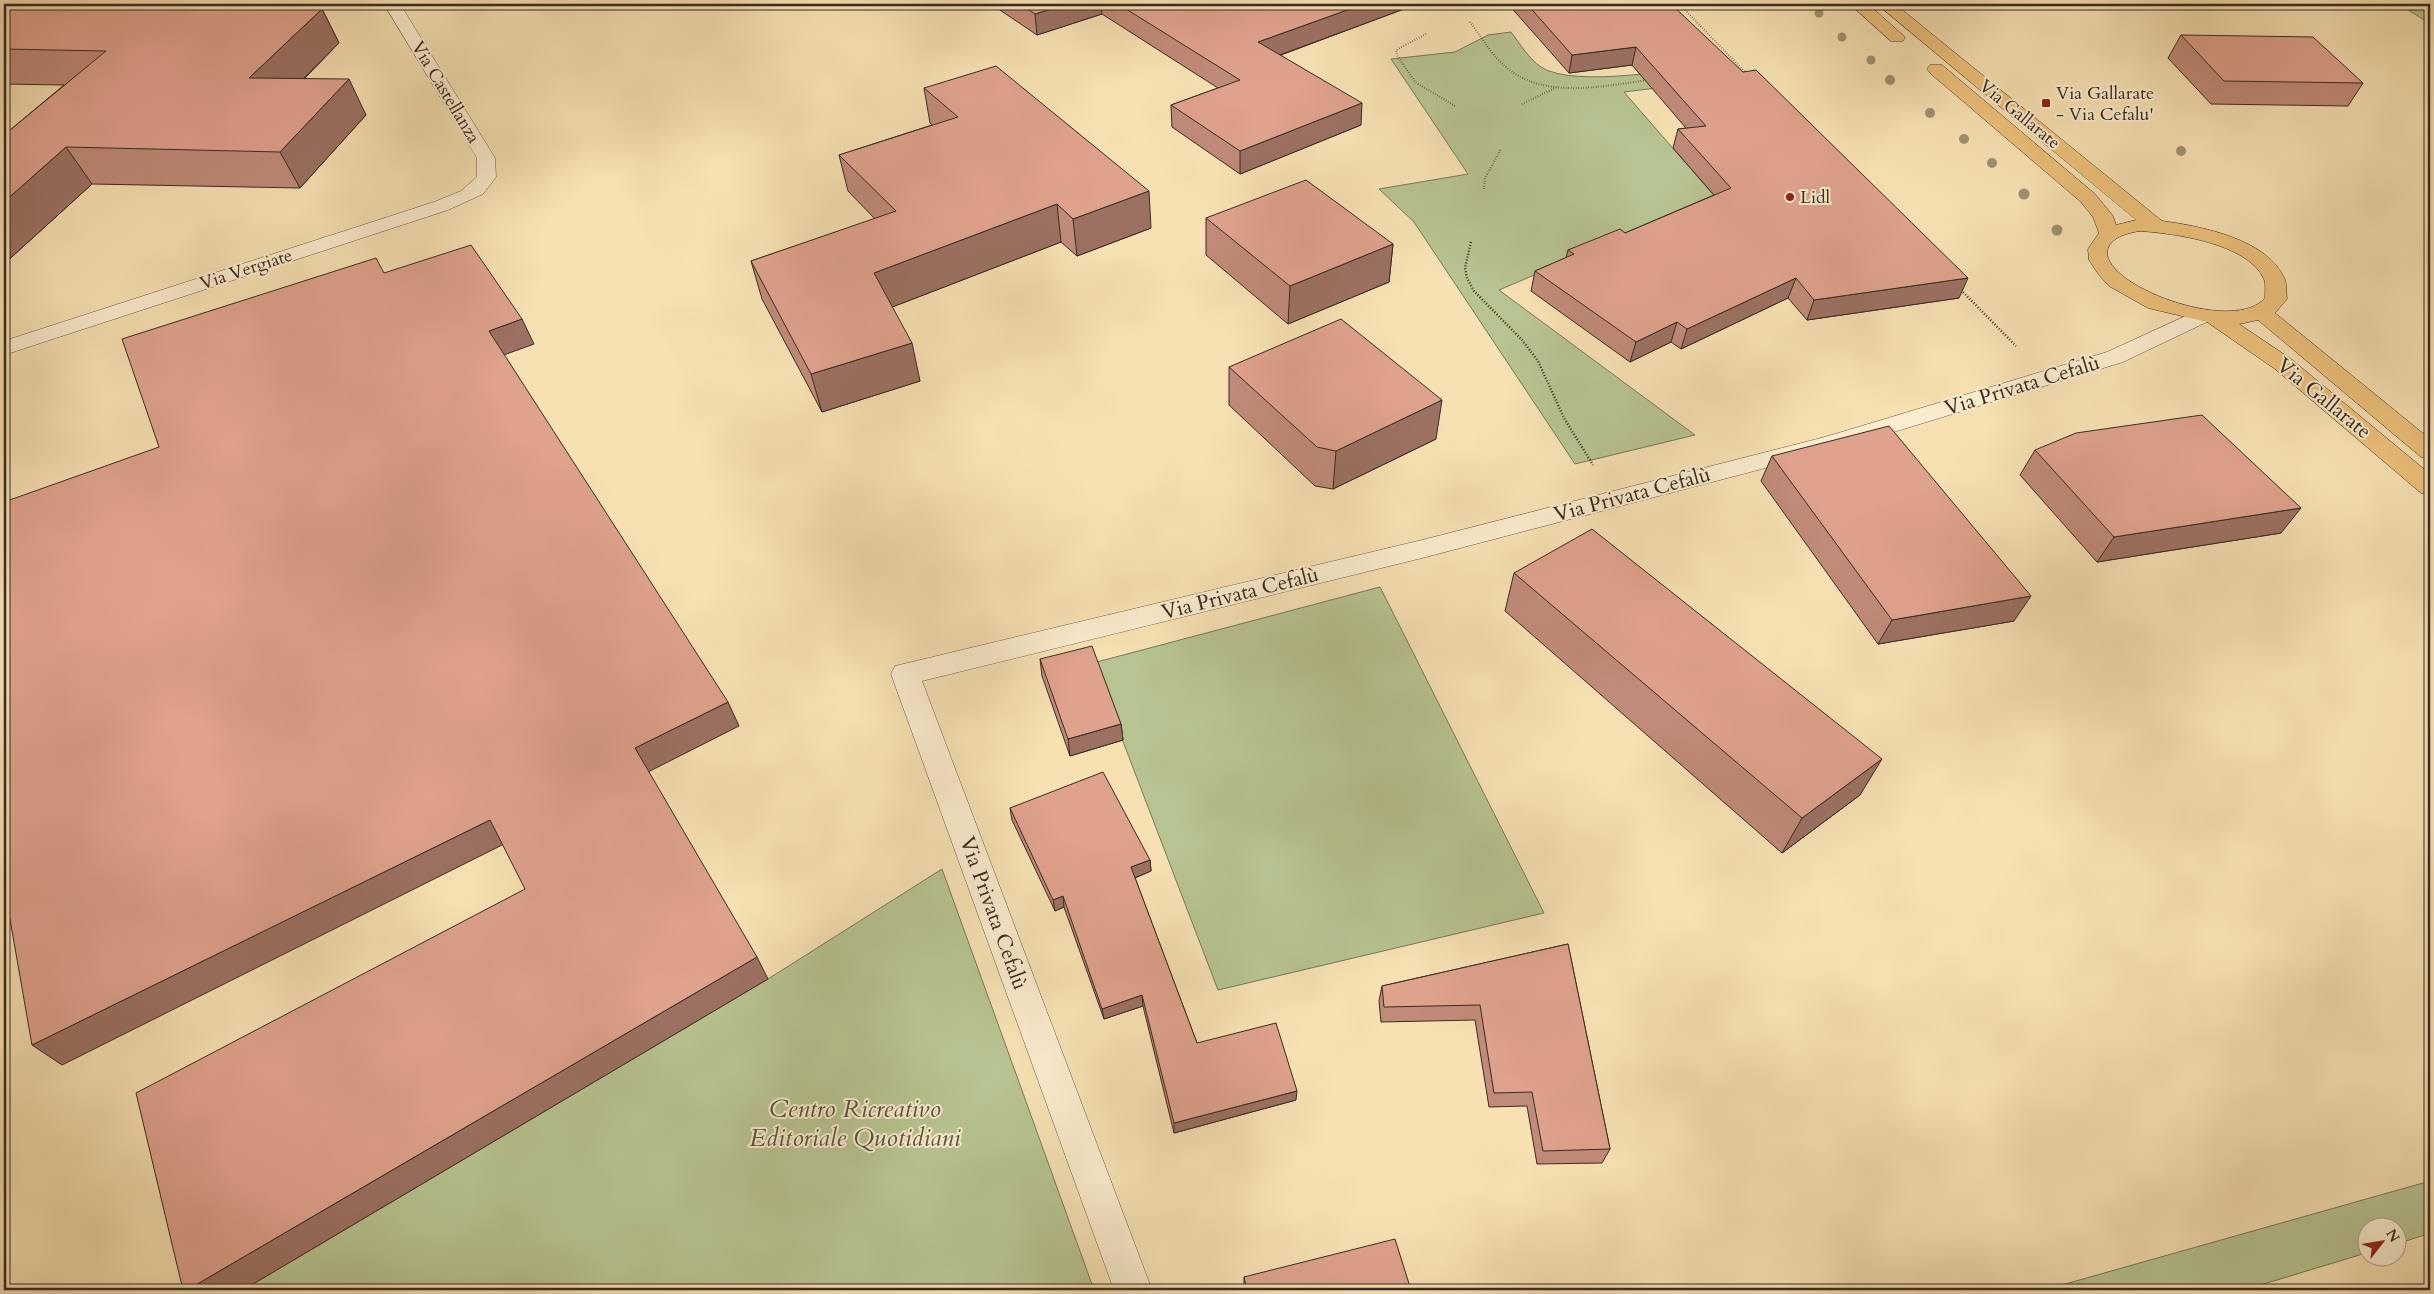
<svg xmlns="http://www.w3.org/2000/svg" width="2434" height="1294" font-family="Cardo,serif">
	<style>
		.green { fill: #b7c491; stroke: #77785a }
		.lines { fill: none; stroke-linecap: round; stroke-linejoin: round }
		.street-casing { stroke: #675846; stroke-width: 1 }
		.primary-casing { stroke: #372b22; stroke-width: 1 }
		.path-far1 { stroke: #372b22; stroke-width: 2; stroke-dasharray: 0.5 2; stroke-linecap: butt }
		.path { stroke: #372b22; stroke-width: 2.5; stroke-dasharray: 1 2; stroke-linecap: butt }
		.street { fill: #faecce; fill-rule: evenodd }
		.primary { fill: #ecc07a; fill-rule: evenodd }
		.tree { fill: #9f9273 }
		.wall { fill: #c08b79; stroke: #372b22 }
		.shaded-wall { fill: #9c7163; stroke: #372b22 }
		.building { fill: #dfa28d; stroke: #372b22 }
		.poi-dot { fill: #8f2418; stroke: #faecce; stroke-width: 2 }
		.labels { text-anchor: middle; stroke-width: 4; stroke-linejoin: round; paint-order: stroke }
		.far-street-label { font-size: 18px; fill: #372b22; stroke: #faecce }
		.far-poi-label { font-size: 18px; fill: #372b22; stroke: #faecce; text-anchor: start }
		.street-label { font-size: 21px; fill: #372b22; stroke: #faecce }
		.near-park-label { font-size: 25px; font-style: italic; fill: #57513e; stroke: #faecce }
	</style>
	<rect width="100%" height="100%" fill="#f7e1b3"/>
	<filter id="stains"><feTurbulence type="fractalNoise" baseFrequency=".004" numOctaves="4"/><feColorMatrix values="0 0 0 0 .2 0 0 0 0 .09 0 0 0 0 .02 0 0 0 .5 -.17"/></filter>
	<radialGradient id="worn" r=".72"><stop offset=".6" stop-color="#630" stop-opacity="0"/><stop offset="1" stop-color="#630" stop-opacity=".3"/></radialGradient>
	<!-- green -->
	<path class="green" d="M2400,4H2430V25C2420,16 2410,12 2400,4Z
		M1511,32C1520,44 1529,59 1541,67C1574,89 1686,68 1727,63L1739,78L1624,92L1716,198L1499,290L1695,435L1575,464L1414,222L1379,189L1468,174L1391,59L1455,52L1488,35Z
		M1380,587L1544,913L1218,990L1093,663Z
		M942,869L1094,1290H243L768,979Z
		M2430,1181V1233L2397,1244L2396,1226H2366V1253L2244,1290H2044Z"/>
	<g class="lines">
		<defs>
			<path id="street" d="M384,4H400L495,158L496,177L483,194L448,210L4,355V341L434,202L461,191L477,177V158Z
				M2201,309L2209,311L2212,316L2209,321L2123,362L1838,449L1422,558L922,681L1152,1290H1114L891,674L895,666L1422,540L1825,437L2107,352Z"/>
			<path id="primary" d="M1850,4H1868L1905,37L1903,41H1891Z
				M1877,4H1895L2162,221C2200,226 2269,239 2285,280C2287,285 2286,293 2287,299L2275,313L2430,439V459L2421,457L2258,320L2239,324L2291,359L2430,474V495L2421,493L2275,369L2207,322L2148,308L2109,286L2099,275L2089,260L2088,249L2099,233L2093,217L2081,202L1930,73L1927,69L1930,65H1942L2095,194L2113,216L2116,225L2136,220ZM2139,231C2173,233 2248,243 2264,279C2266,284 2265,292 2265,298C2231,338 2081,277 2111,243C2118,235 2130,233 2139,231Z"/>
		</defs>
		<!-- street casing -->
		<use href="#street" class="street-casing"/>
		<!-- primary casing -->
		<use href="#primary" class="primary-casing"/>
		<!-- path-far1 -->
		<path class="path-far1" d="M1685,10L1747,74
			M1470,22C1482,37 1491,55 1506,67C1544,100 1603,86 1648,80
			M1426,34L1396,50L1397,55L1415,82L1455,106
			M1522,104L1557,87
			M1484,189L1485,178L1501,149"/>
		<!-- path -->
		<path class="path" d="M1471,242L1465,268L1467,278L1474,291L1522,340L1538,361L1564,418L1593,465
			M1961,290L2016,346"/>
		<!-- street -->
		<use href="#street" class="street"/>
		<!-- primary -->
		<use href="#primary" class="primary"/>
	</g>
	<!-- trees -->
	<g class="tree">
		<circle cx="1819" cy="13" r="4.5"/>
		<circle cx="1842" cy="37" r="4.5"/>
		<circle cx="1871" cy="60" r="4.5"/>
		<circle cx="1890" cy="80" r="5"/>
		<circle cx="1930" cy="113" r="5"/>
		<circle cx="1964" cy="139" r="5"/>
		<circle cx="2181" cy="151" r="5"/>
		<circle cx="1992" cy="163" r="5"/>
		<circle cx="2024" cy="194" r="5.5"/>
		<circle cx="2057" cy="230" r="5.5"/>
	</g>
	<!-- wall -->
	<path class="wall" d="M4,4L322,9L339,43L304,79L366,115L300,188L92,184L4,264V135L64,85L4,84Z
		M991,4H1412V6L1281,55L1361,125L1240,174L1172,127L1171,105L1218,88L1102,14L1037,35Z
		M1508,4H1633L1959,298L1807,320L1788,298L1681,349L1671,342L1630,362L1531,291L1535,271L1566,258L1568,250L1625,233L1714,195L1673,148L1678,129L1686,128L1632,65L1569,73Z
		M2181,35L2363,83L2348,106L2211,104L2168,58Z
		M924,88L1151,228L1077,256L1061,242L892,307L920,381L822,412L762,299L751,261L875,219L848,191L839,155L932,125L930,123Z
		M1206,218L1393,244L1389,282L1288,324L1206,255Z
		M1229,367L1436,439L1333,489L1315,486L1229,405Z
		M2035,450L2281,533L2097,562L2020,475Z
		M1772,456L2014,621L1878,644L1761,481Z
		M1514,573L1860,795L1782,853L1505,611Z
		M1040,659L1121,724L1123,740L1070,756L1042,676Z
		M1010,808L1150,860L1151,871L1135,878L1197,1043L1296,1100L1174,1133L1143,1006L1104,1019L1064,907L1055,911L1012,820Z
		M1568,944L1610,1149L1602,1163L1537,1164L1527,1106L1489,1107L1475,1020L1381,1022L1379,1001L1382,986Z
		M1244,1277L1411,1290H1244Z"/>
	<!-- shaded-wall -->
	<path class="shaded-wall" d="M1068,4H1101L1102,14L1037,35L1035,14Z
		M1364,4H1412V6L1258,63V42Z
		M1439,4H1469L1439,7Z
		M322,9L339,43L269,113L249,78Z
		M1636,47L1632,65L1569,73L1572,55Z
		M349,79L366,115L300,188L280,152Z
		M1362,103L1361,125L1240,174V151Z
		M66,147L92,184L4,264V202Z
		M1149,191L1151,228L1077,256L1073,219Z
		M1057,204L1061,242L882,311L874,273Z
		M1393,244L1389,282L1288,324L1290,286Z
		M1796,278L1788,298L1681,349L1687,329Z
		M1968,278L1959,298L1807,320L1814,300Z
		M522,319L534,344L501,356L489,331Z
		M1677,322L1671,342L1630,362L1636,342Z
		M912,343L920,381L822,412L811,374Z
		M1442,400L1436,439L1333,489L1336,451Z
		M2301,508L2281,533L2097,562L2114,537Z
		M2031,596L2014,621L1878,644L1892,620Z
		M728,702L739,726L648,772L635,748Z
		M1121,724L1123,740L1070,756L1068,739Z
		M1882,759L1860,795L1782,853L1802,818Z
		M490,820L506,843L62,1065L32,1045Z
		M1150,860L1151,871L1132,879L1131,867Z
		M1063,896L1064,907L1055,911L1053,900Z
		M757,957L768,979L243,1290H187Z
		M1142,995L1143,1006L1104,1019L1102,1009Z
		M1297,1091L1296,1100L1174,1133V1123Z"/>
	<!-- building -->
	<path class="building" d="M4,4H70L322,9L249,78L349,79L280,152L66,147L4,202V135L106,51L4,49Z
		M1020,4H1068L1035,14Z
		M1118,4H1364L1258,42L1362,103L1240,151L1171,105L1240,80Z
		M1527,4H1633L1634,5L1644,4H1671L1743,72L1756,70L1968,278L1814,300L1796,278L1687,329L1677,322L1636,342L1535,271L1574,254L1568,250L1620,229L1625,233L1731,188L1678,129L1706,126L1636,47L1572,55Z
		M2181,35L2313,37L2363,83L2224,81Z
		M996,66L1149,191L1073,219L1057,204L874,273L912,343L811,374L751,261L896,211L839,155L958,117L924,88Z
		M1306,180L1393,244L1290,286L1206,218Z
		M471,245L522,319L489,331L728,702L635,748L757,957L187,1290H183L136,1093L525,889L490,820L32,1045L4,885V502L159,447L122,339L376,258L384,273Z
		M1341,319L1442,400L1336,451L1317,447L1229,367Z
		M2202,415L2301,508L2114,537L2035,450L2076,433Z
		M1889,426L2031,596L1892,620L1772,456Z
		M1592,529L1882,759L1802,818L1514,573Z
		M1092,646L1121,724L1068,739L1040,659Z
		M1103,772L1150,860L1131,867L1197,1043L1276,1023L1297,1091L1174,1123L1142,995L1102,1009L1063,896L1053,900L1010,808Z
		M1568,944L1610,1149L1543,1151L1532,1092L1494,1093L1480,1005L1384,1007L1382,986Z
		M1395,1239L1411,1290H1247L1244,1277Z"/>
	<!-- markers -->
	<g class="poi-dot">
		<rect x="2041" y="98" width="10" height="10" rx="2.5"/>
		<circle cx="1790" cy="197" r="5"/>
	</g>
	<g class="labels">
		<!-- far-street labels -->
		<g class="far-street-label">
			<text transform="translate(446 92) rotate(59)" y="6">Via Castellanza</text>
			<text transform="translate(2020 114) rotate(39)" y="6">Via Gallarate</text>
			<text transform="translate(246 269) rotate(-18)" y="6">Via Vergiate</text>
		</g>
		<!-- far-poi labels -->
		<g class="far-poi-label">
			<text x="2056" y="99">Via Gallarate<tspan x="2056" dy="21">- Via Cefalu'</tspan></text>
			<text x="1800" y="203">Lidl</text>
		</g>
		<!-- street labels -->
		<g class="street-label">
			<text transform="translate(2022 385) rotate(-17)" y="7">Via Privata Cefalù</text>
			<text transform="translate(2324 398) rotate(39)" y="7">Via Gallarate</text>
			<text transform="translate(1632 494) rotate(-15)" y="7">Via Privata Cefalù</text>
			<text transform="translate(1240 593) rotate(-14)" y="7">Via Privata Cefalù</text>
			<text transform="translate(994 913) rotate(70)" y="7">Via Privata Cefalù</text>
		</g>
		<!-- near-park labels -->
		<g class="near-park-label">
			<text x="855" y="1117">Centro Ricreativo<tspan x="855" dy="29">Editoriale Quotidiani</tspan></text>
		</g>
	</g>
	<!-- margin -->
	<rect width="2434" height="1294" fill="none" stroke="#f7e1b3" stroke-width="20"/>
	<rect x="5" y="5" width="2424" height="1284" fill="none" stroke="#372b22" stroke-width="2.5"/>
	<rect x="10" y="10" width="2414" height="1274" fill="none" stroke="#372b22"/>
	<!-- north arrow -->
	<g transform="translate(2382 1242) rotate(59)"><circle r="24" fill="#faecce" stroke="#ac9f89"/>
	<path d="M0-4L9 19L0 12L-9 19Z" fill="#8f2418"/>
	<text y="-8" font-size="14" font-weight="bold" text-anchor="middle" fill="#372b22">N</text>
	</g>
	<rect width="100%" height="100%" filter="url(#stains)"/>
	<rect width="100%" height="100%" fill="url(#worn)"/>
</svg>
